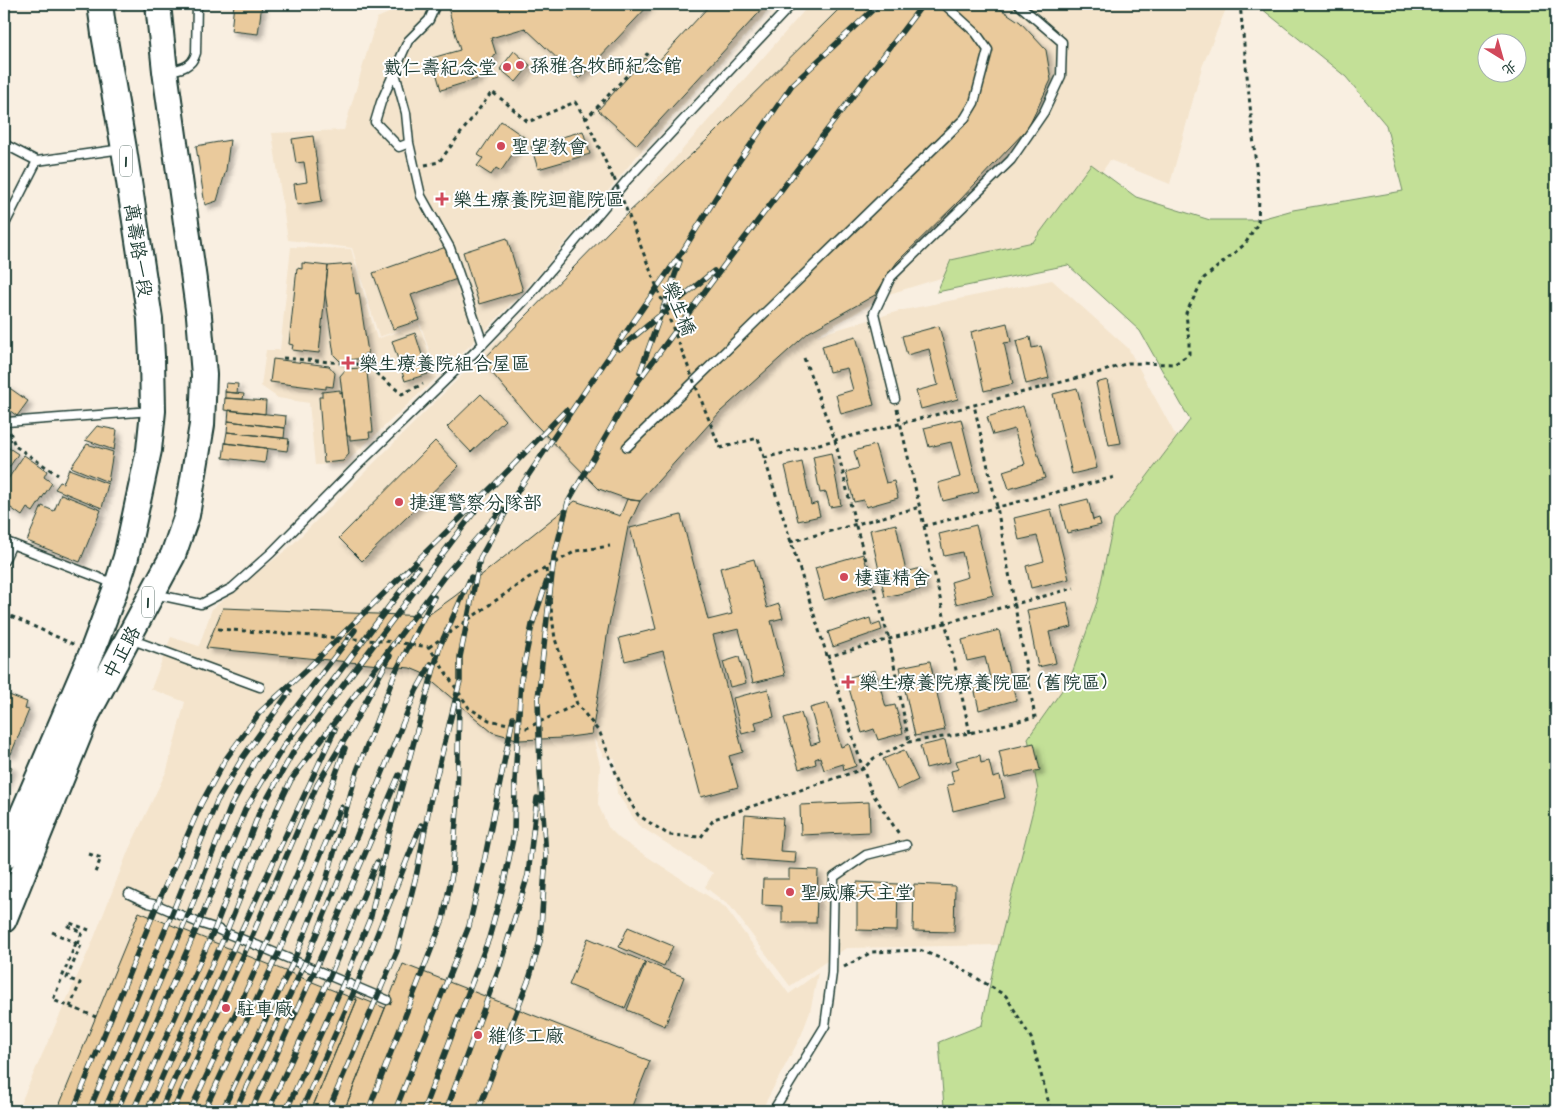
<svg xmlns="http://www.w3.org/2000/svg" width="1560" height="1115" font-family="'Architects Daughter','LXGW WenKai TC',sans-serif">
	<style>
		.built { fill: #f4e4cc }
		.green { fill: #c3e097; stroke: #718e66; fill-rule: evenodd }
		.building { fill: #eaca9c; stroke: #1f3d34; filter: url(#shadow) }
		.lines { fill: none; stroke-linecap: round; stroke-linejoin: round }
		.lane-casing { stroke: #1f3d34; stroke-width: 11 }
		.primary-casing { stroke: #1f3d34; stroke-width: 28 }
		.path { stroke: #1f3d34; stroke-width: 3; stroke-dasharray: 4 4; stroke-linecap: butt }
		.lane { stroke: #fff; stroke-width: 8 }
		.primary { stroke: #fff; stroke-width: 24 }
		.rail-casing { stroke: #1f3d34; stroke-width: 5.5 }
		.rail { stroke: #fff; stroke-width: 4; stroke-dasharray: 11; stroke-linecap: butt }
		.path-bridge { stroke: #1f3d34; stroke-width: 3; stroke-dasharray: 4 4; stroke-linecap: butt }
		.poi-dot { fill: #d1495b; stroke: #fff; stroke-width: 2 }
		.labels { text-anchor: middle; stroke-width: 4; stroke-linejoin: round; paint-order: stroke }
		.shield { fill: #fff; stroke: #627771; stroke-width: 1 }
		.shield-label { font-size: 18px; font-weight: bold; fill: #1f3d34 }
		.poi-label { font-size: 19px; fill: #1f3d34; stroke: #fff; text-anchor: start }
		.street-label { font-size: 19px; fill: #1f3d34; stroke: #fff }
	</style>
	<defs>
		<filter id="shadow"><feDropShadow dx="4.5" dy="4.5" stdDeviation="2.5" flood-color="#0004"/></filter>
	</defs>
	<rect width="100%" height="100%" fill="#f9efe1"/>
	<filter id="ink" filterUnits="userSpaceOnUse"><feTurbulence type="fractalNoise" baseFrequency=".02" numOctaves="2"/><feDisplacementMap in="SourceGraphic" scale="10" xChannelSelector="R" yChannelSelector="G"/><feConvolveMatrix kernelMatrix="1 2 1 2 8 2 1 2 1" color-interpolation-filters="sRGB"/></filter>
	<g filter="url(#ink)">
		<!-- built -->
		<path class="built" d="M398,4H774L636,157L535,279L484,332L438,376L420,323L379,337L352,248L288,240L272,133L344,130L377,18L398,9Z
			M810,4H1228L1202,67L1170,184L1110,160L1050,249L957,273L889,294L815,336L899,311L1052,280L1128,348L1183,449L1043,785L999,945L846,948L790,986L731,907L705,887L713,873L638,825L617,793L615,758L604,757L593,737L600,765L598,804L608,827L620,839L725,907L789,994L818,973L810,1012L801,1036L761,1111H17L92,943L129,849L167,770L185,702L151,689L171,637L199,646L212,609L291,546L499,338L516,360L550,329L648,189Z
			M291,247L351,249L377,339L419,324L437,377L344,464L315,465L309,403L278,398L261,386L266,350H280Z"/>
		<!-- green -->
		<path class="green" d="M1256,4H1556V1111H957L944,1107L939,1042L982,1025L993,969L1038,790L1028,738L1070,679L1097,602L1114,520L1190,420L1140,331L1068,265L937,292L951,260L1033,242L1091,164L1136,197L1210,220H1257L1293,210L1403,191L1386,125L1346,77ZM1488,42H1518V72H1488Z"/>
		<!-- building -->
		<path class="building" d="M234,4H262L258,34L231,31Z
			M447,4H650L579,79L525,28L491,38L496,54L477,79L441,90L432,58L460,50Z
			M711,4H767L637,145L598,110L645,58L654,66Z
			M844,4H993L1020,22L1046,50L1051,80L1028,128L960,200L897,262L875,295L809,332L720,412L640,501L630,500L599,489L533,422L482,361L615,225L707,140Z
			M514,51L530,65L516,82L500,69Z
			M501,121L524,137L501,171L496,168L491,175L477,166L483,158L478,155Z
			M583,131L590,154L538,169L531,146Z
			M313,136L322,201L297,205L294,184L307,182L304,162L296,163L292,139Z
			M230,140L226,170L217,201L205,205L196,146Z
			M507,238L523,291L479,304L463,252Z
			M446,247L457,279L411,295L420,320L393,329L373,273Z
			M302,263L328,266L319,353L292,350L293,345L289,344L297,268L302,269Z
			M351,264L356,294L359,293L368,353L364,354V358L340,361L334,355L325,292L328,266Z
			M1007,323L1011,342L1004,343L1013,384L984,391L971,332Z
			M939,326L958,399L921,409L916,391L938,385L929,349L907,355L902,336Z
			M415,333L428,374L405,381L392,341Z
			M856,336L874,405L841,414L836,395L853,390L847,368L829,372L822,346Z
			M1030,337L1032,348L1041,346L1049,378L1026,384L1016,341Z
			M273,359L329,366L335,373L333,387L326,386V389L270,382Z
			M361,368L362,372H367L373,432H369L370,438L350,440V436H347L340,376L346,369Z
			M1107,380L1121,443L1109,445L1096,383Z
			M226,383L238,384L237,393L225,392Z
			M4,384L28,401L17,416L9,410L6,414L4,413Z
			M1077,388L1097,468L1072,474L1053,394Z
			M340,390V393L342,392L349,454L343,461L324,463L319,397H322V392Z
			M225,392L244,394L243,399L225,398Z
			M481,394L505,420L471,452L447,427Z
			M225,398L266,401L265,414L224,410Z
			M1023,406L1045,478L1009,489L1003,471L1025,464L1014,429L993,435L987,417Z
			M229,410L286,416L285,428L228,421Z
			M961,419L979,492L943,501L938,483L960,477L951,442L929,447L924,428Z
			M228,421L285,428L284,438L227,432Z
			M97,426L117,430L114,450L85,440Z
			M227,432L289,439L287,451L225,443Z
			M4,439L8,442L6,446L18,454L4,475Z
			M435,441L459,466L362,561L339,538Z
			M225,443L267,448L265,463L223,458Z
			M87,444L113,452L108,482L71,467Z
			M875,445L886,483L894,481L898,498L866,507L864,500L854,502L846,472L859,468L854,451Z
			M831,453L841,505L830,507L826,492L820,493L813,457Z
			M24,455L47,471L44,477L52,483L33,512L27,508L22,516L4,503V485Z
			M802,462L811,505L817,503L820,516L798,521L785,466Z
			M69,469L108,484L102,508L55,489L60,482L63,483Z
			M61,494L101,510L80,562L27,541L42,506L54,511Z
			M627,499L640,501L628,527L608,630L592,734L562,738L520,740L492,732L422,673L410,668L206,648L223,608L427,616L455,596L575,501L620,516Z
			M1088,499L1093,520L1099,518L1101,525L1067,533L1060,506Z
			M1051,509L1069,579L1031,588L1026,566L1044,561L1037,536L1019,540L1014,518Z
			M681,515L708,620L732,614L720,568L754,559L767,608L779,604L783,618L771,621L785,675L753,683L739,629L713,635L743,752L729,756L738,787L701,797L663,651L625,661L619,638L656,629L630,528Z
			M896,524L906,572L921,568L926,588L885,597L870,530Z
			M976,525L994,595L956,604L951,582L968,577L962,552L944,556L939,534Z
			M863,554L873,586L824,600L815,568Z
			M1067,602L1072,627L1049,632L1056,663L1038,667L1027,610Z
			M870,618L872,626L880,623L882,630L833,647L828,632Z
			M999,630L1016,700L979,710L974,687L991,682L985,657L967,661L962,640Z
			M739,657L746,683L730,687L723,662Z
			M930,661L945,730L915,736L900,667Z
			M875,670L886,707L895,705L903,733L878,740L874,729L862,733L846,678Z
			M768,689L774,717L755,722L757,730L742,734L733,698Z
			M4,693L27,702L25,709L29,710L11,754L5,752L4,755Z
			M828,703L841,747L849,744L856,766L844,770L843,764L824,770L820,757L815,759L816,764L799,769L784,718L801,713L811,745L820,742L810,708Z
			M945,740L950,762L926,768L920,746Z
			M1034,743L1040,770L1005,778L999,751Z
			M904,750L918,780L897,790L883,759Z
			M980,755L981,763L989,761L993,778L1000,776L1005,798L953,811L947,785L954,784L951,771L959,769L956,761Z
			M4,764L12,767L4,787Z
			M869,802L870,832L801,835L800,805Z
			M745,815L783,818L780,851L796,852L795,863L742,859Z
			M789,869L818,870L816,923H782V906L762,905L763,879H789Z
			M857,882L898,884L897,931L857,930Z
			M914,884L955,886L954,932L913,931Z
			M139,912L357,1000L311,1111H57Z
			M628,927L673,946L664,966L619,947Z
			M588,938L645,962L625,1008L569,985Z
			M646,962L684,977L665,1026L627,1010Z
			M403,964L650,1061L630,1111H344Z
			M355,996L385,1008L344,1111H311L357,1000Z"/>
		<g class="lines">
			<defs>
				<path id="lane" d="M168,71C181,69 192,67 196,53L197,4
					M395,73L406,113L409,143L399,147L375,122L381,102L408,41L429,20L436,4
					M409,143L421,196L450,248L483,344
					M4,144L37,161
					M4,226L37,161L122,149
					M895,399L874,313L891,277L1011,160L1044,112L1061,76L1062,42L1018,4
					M4,420L7,422L151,411
					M627,447L965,118L974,103L988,50L976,33L944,4
					M4,541L115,584
					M4,561L12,544
					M154,594L201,604L232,588L271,553L357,466L483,344L529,296L627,180L792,4
					M130,639L260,687
					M129,894L148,903L157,905L199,923L215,928L226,933L266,949L387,1000
					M773,1111L825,1026L832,973L834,877L866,855L906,845"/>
				<path id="primary" d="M4,857L92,652L117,585L126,557L149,450L153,411L152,357L150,319L124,149L104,34L100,4
					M4,920L88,713L173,555L187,515L202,425L204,375L199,316L165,71L158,4"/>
			</defs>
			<!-- lane casing -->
			<use href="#lane" class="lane-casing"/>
			<!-- primary casing -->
			<use href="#primary" class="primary-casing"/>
			<!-- path -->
			<path class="path" d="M425,165L439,162L492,92L504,101L528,122L575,102L586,119
				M613,178L586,119L647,54L657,63
				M283,358L366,365L402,394L423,384
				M804,358L835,440L855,523L889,639L909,742
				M897,409L924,526L970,733
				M10,432L15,446L58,475
				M720,448L758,438L863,769L871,791L899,834
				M764,458L974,405L1104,371L1128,363L1175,364L1189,354V342L1186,313L1204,278L1245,244L1258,223L1259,197L1240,4
				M924,526L1115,477
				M790,542L920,507
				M546,569L555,639L577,704L600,733L622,788L638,815L669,835L701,837L714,819L863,769L874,758L909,742L970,733L1035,717L997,507L974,405
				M4,613L75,645
				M395,642L429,647L469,708L489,720L527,728L577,704
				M429,647L528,578L576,551L610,546
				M827,657L945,623L1074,588
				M89,854L101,858L94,875
				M52,932L81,945L67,978L80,983L70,1007
				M76,943L53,1000L96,1017
				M78,944L82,932L68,926L70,923L89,930
				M844,967L872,952L920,950L952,963L1006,996L1031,1038L1051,1111"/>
			<!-- lane -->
			<use href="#lane" class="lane"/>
			<!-- primary -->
			<use href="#primary" class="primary"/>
			<defs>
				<path id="rail" d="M619,349L714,271
					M640,372L680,261
					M73,1111L157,905L201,804L225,760L260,712L306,670L496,483L566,410
					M89,1111L173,911L217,801L243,757L290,691
					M104,1111L187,918L231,806L255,761L355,630
					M117,1111L199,923L245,810L285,744L418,568
					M133,1111L215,928L259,813L295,749L475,511
					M147,1111L226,933L268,828L291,780L446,574L502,509
					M160,1111L238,938L335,729
					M173,1111L249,943L317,785L351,729L390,656
					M190,1111C246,992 302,873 345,748
					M204,1111L278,954L341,807
					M222,1111L294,960L326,881L357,771L395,673L434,597
					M235,1111L304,965L416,691L431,664
					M251,1111L315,970L399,775
					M268,1111L330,976L377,862
					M286,1111L344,982L371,916L388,837L440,646L471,577
					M301,1111L356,987L421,825
					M328,1111L397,951L417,872L430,802L460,681V657L480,558L519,489L587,388L684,249L731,173L792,85L879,4
					M368,1111L443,919L452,874L457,809L459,701
					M395,1111L469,926L485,857L513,718
					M423,1111L489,938L504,883L514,834L515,781L521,679L532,625L548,578
					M446,1111L500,965L528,875L537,798
					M478,1111L530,976L540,941L546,856L540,772L538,698L554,557L568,502L636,384L728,260L923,4"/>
			</defs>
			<!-- rail casing -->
			<use href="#rail" class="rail-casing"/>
			<!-- rail -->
			<use href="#rail" class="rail"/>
			<!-- path-bridge -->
			<path class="path-bridge" d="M614,178L720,448
				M218,629L395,642"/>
		</g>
	</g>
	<!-- markers -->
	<g class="poi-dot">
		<circle cx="520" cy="65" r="5"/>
		<circle cx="507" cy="67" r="5"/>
		<circle cx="501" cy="146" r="5"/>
		<path d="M439.5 191.5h5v5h5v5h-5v5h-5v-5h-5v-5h5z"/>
		<path d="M345.5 355.5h5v5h5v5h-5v5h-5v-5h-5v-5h5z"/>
		<circle cx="399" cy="502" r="5"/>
		<circle cx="844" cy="577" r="5"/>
		<path d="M845.5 674.5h5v5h5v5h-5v5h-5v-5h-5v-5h5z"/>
		<circle cx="790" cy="892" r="5"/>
		<circle cx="226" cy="1008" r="5"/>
		<circle cx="478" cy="1035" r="5"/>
	</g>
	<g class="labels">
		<!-- shield labels -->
		<g class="shield">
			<rect x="120" y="145.5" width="12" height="31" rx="4"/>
			<rect x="142" y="586.5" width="12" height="31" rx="4"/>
		</g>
		<g class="shield-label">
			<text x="126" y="167">1</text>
			<text x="148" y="608">1</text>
		</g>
		<!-- poi labels -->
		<g class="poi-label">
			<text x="530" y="72">孫雅各牧師紀念館</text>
			<text x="497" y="74" text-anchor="end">戴仁壽紀念堂</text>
			<text x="511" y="153">聖望教會</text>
			<text x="453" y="206">樂生療養院迴龍院區</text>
			<text x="359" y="370">樂生療養院組合屋區</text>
			<text x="409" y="509">捷運警察分隊部</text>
			<text x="854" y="584">棲蓮精舍</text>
			<text x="859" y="689">樂生療養院療養院區 (舊院區)</text>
			<text x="800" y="899">聖威廉天主堂</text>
			<text x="236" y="1015">駐車廠</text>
			<text x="488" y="1042">維修工廠</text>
		</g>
		<!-- street labels -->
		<g class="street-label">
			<text transform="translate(139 250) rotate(81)" y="7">萬壽路一段</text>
			<text transform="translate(680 308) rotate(68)" y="7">樂生橋</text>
			<text transform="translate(121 652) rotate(-62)" y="7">中正路</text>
		</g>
	</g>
	<!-- margin -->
	<rect width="1560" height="1115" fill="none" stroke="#fff" stroke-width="20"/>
	<rect x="10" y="10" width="1540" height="1095" fill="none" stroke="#1f3d34" stroke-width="2" filter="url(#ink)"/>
	<!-- north arrow -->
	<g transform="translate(1502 58) rotate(143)"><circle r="24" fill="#ffffff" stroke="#a5b1ae"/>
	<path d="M0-4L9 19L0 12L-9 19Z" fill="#d1495b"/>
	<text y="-8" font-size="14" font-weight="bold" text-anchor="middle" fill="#1f3d34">北</text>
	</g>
</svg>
